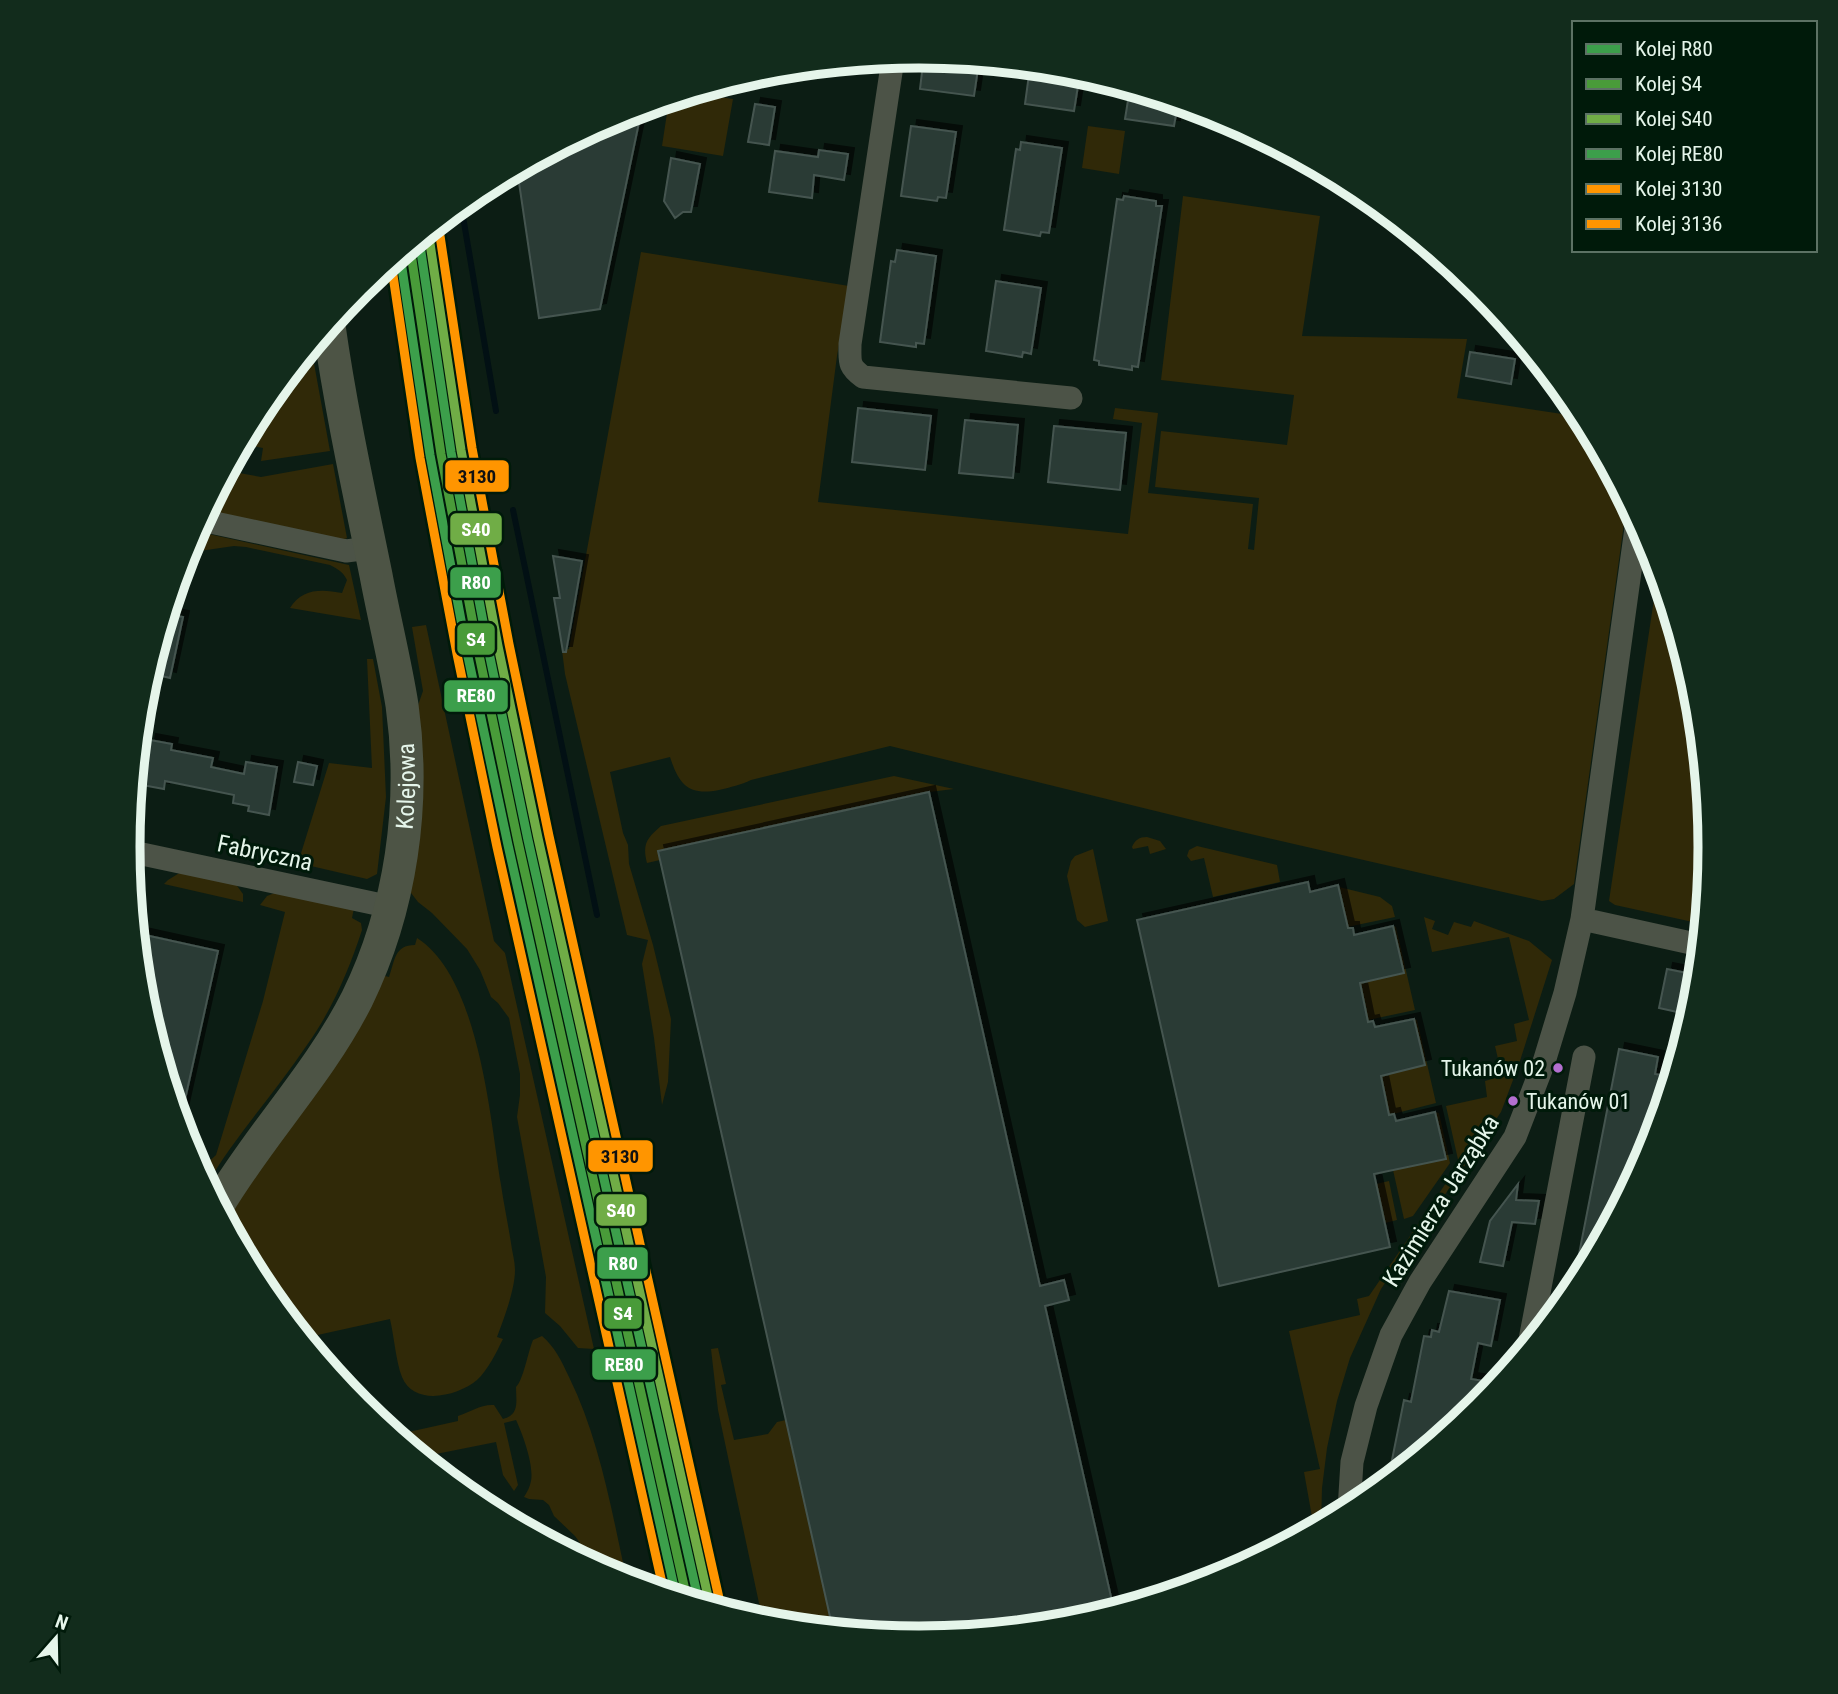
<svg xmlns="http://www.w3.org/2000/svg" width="1838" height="1694" font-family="'Roboto Condensed',sans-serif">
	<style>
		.green { fill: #302908 }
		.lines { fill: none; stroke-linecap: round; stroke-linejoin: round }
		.stream { stroke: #021014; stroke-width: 6 }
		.building { fill: #2a3a36; stroke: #455550; stroke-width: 2; filter: url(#shadow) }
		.street { stroke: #4c5347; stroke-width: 23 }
		.secondary { stroke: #4d5445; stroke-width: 33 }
		.rail-1-casing { stroke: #001a0a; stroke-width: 14 }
		.rail-2-casing { stroke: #001a0a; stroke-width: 14 }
		.rail-3-casing { stroke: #001a0a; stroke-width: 14 }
		.rail-4-casing { stroke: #001a0a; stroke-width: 14 }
		.rail-5-casing { stroke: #001a0a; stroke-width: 14 }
		.rail-6-casing { stroke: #001a0a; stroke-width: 14 }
		.rail-1 { stroke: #3c9f4b; stroke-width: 9 }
		.rail-2 { stroke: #499b39; stroke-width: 9 }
		.rail-3 { stroke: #70ad46; stroke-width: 9 }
		.rail-4 { stroke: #3c9f4b; stroke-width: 9 }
		.rail-5 { stroke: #ff9500; stroke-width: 9 }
		.rail-6 { stroke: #ff9500; stroke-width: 9 }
		.bus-dot { fill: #b36fd0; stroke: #001a0a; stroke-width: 2.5 }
		.labels { text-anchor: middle; stroke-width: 6; stroke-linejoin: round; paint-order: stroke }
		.bus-label { font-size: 22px; fill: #e5f5ea; stroke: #001a0a; text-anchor: end }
		.street-label { font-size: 24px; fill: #e5f5ea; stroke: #001a0a }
		.rim { fill: none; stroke: #e5f5ea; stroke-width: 9 }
		.line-badge { stroke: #001a0a; stroke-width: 2.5 }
		.badge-label { font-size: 19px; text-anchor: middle; font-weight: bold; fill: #fff }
		.pale-badge-label { font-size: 19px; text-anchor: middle; font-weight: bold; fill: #111 }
	</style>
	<defs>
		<filter id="shadow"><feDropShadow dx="6" dy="-6" stdDeviation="0" flood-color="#0009"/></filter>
	</defs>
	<rect width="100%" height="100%" fill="#0c1d14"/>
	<!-- green -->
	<path class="green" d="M694,93L733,99L723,156L662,146L669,100Z
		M1088,126L1125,131L1119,174L1082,168Z
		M1183,196L1320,216L1302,336L1467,339L1457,398L1582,417L1627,502L1574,884L1554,899L1542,901L1229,829L890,746L751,780C741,785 731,787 719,790C689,796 679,785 670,757L610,772L623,833L628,845L629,864L653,945L671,1019L668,1082L662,1105L654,1038L642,964L648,940L627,935L565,674L562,650L569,649L641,252L849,286L837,356L818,502L1128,534L1142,423L1113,419L1115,408L1158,413L1148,493L1253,504L1248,549L1254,550L1259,498L1155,487L1161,431L1287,445L1294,395L1161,380Z
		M311,347L330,451L261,461L263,448L242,444L262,407Z
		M333,464L347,538L340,541L206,511L228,470V471L261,477Z
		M195,531L349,565L361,620L290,608C302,588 322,589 342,593L347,580C343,572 338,569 330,565L246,547L234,546L186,553Z
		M1658,572L1695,693L1710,847L1702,924L1615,905L1609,901Z
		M426,625L494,941L505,953L594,1349L578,1348L560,1326L545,1313L546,1277L517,1117L520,1095V1074L509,1018L498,1003L491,997L480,970L467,949L432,913L418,902L408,889L416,711L423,691L412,627Z
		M367,659H373L382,707L386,797L377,874L367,879L298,863L329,763L372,768Z
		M894,776L954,789L929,792L658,851L660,860L647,863C642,844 647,838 661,826Z
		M1147,837L1160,841L1166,849L1150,854L1148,846L1133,849L1132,847C1135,840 1139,837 1147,837Z
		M1197,846L1277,865L1280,882L1213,897L1204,858L1191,861L1187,856L1189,850Z
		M1093,849L1108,921L1085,927L1077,920L1067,876L1071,861L1075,856Z
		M181,872L235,883L243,894V902L164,884L168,880Z
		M1339,887L1380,897L1392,906L1395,917L1347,927Z
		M277,892L354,908L352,918L361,923L362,930C349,970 332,1010 307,1045C275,1093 236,1135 207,1184L199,1171L216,1155L263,1001L285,912L260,905L267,896Z
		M1424,917L1435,921L1432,929L1448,935L1454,922L1471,927L1474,921L1529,941L1552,960L1519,1064L1501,1112L1381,1289L1350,1358L1337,1401L1327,1448L1322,1488L1321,1525L1314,1528L1304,1472L1320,1469L1289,1331L1360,1315L1357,1299L1369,1296L1459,1164L1446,1106L1487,1097L1485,1081L1502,1076L1495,1046L1517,1041L1514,1024L1529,1020L1509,937L1432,952Z
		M1393,926L1396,927L1415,1010L1368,1020L1360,983L1404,972Z
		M417,938C479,977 490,1117 501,1185C504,1205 508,1224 511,1243C512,1252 515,1261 515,1270C515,1289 504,1319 497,1337L503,1339C496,1353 488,1370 477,1380C458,1396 414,1407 402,1377C396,1362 394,1336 390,1319L304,1338L261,1286L225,1218L381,975L389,977C395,961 394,945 415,945Z
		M1414,1019L1417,1020L1436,1103L1389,1115L1381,1076L1425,1065Z
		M1675,1020L1688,1023L1677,1060L1667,1058Z
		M1435,1112L1439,1113L1450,1163L1413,1216L1404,1219L1393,1170L1446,1159Z
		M1389,1181L1397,1220L1385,1223L1376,1184Z
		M542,1336C555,1347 562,1362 569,1377C600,1440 612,1513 627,1581L616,1578L583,1560L580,1543L575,1536L554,1516L549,1505L543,1500L529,1499L524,1497C527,1492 530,1487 531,1481C534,1465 523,1435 516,1420L504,1423L518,1485L514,1491L503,1475L496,1442L421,1457L405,1443L404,1439L400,1440L395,1435L458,1421V1416C470,1412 481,1404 494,1405L503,1419C520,1415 516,1401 516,1387C523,1381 528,1352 533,1340Z
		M718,1348L726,1384L721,1385L734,1440L768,1434L777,1422L786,1420L833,1630L763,1622L718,1410L711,1349Z"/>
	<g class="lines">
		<!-- stream -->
		<path class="stream" d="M461,205L496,411
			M513,510L597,915"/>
	</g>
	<!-- building -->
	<path class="building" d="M924,56L979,62L974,96L920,89Z
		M1030,67L1080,73L1074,111L1025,104Z
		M1130,88L1178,103L1174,126L1125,119Z
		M755,104L775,107L769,145L748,142Z
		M642,108L600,309L539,318L517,169L617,116Z
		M911,126L956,132L946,198L938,197L937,201L901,196Z
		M1021,142L1062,148L1049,233L1041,232L1040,236L1004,230L1016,149L1020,150Z
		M819,150L848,154L844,180L814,175L812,198L769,192L775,151L818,157Z
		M671,158L700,164L691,212H683L675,218L664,201Z
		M1124,196L1156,201V206H1162L1138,367L1132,366V370L1099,365V361L1094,360L1117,199L1123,200Z
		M897,250L936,256L924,344L916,343V347L880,342L891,261L895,262Z
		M996,281L1041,288L1031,354L1023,352L1022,357L986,351Z
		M1470,352L1515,359L1511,384L1466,376Z
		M858,408L931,416L925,470L852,462Z
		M965,420L1018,425L1013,478L959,473Z
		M1054,426L1126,433L1120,490L1048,482Z
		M553,556L582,561L566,652H563L554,598H560Z
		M167,614L183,617L170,678L149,673Z
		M150,740L172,744L171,750L213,758L211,767L244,774L246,762L277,767L269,815L248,811L249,806L233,803L234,795L165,781L164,789L142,785Z
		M298,762L317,766L313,785L294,782Z
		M929,792L1040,1286L1064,1280L1069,1300L1045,1306L1114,1610L1073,1623L919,1638L833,1630L658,851Z
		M1308,882L1310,892L1338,885L1348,928H1353L1354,935L1393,926L1404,973L1360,983L1368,1022L1373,1021L1375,1027L1414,1019L1425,1065L1381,1076L1389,1115L1394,1114L1396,1121L1435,1112L1446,1159L1374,1174L1390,1247L1219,1286L1137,920Z
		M136,933L218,951L180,1122L143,1001Z
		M1667,969L1697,975L1695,1002L1691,1015L1659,1008Z
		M1619,1049L1658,1057L1655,1074L1672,1077L1660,1116L1652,1115L1644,1153L1639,1152L1634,1180L1577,1286L1573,1285Z
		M1518,1184L1516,1200L1539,1201L1535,1224L1512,1222L1503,1266L1480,1262L1490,1221Z
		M1449,1291L1500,1300L1491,1346L1478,1343L1471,1379L1484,1381L1480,1405L1388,1480L1404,1400L1411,1402L1424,1336L1431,1337L1432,1330L1439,1332Z"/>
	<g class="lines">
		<!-- street -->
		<path class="street" d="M893,59L850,344C850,362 848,366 863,377L1071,398
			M201,520L346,551L370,548
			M128,851L391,907
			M1582,919L1700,945
			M1529,1345L1584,1057
			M1349,1510L1352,1462L1366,1406L1391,1335L1420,1282L1515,1137L1544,1062L1565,993L1582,919L1637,521"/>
		<!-- secondary -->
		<path class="secondary" id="s1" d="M218,1205C261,1133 319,1074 357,999C401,909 416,804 402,705C395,661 384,618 376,575C359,492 341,410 329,326"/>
		<defs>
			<path id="rail-1" d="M419,239L451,452L488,648L528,840L699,1603"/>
			<path id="rail-2" d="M410,247L441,454L478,650L518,842L687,1599"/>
			<path id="rail-3" d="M429,237L461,450L498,646L538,838L709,1601"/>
			<path id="rail-4" d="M400,255L430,455L467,652L508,845L676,1596"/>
			<path id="rail-5" d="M440,236L472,448L509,644L549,836L719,1598"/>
			<path id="rail-6" d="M391,262L420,458L457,654L497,847L664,1592"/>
		</defs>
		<!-- rail-1 casing -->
		<use href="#rail-1" class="rail-1-casing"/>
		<!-- rail-2 casing -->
		<use href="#rail-2" class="rail-2-casing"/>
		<!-- rail-3 casing -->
		<use href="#rail-3" class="rail-3-casing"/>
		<!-- rail-4 casing -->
		<use href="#rail-4" class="rail-4-casing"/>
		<!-- rail-5 casing -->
		<use href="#rail-5" class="rail-5-casing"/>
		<!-- rail-6 casing -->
		<use href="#rail-6" class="rail-6-casing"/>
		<!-- rail-1 -->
		<use href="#rail-1" class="rail-1"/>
		<!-- rail-2 -->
		<use href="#rail-2" class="rail-2"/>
		<!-- rail-3 -->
		<use href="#rail-3" class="rail-3"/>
		<!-- rail-4 -->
		<use href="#rail-4" class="rail-4"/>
		<!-- rail-5 -->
		<use href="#rail-5" class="rail-5"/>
		<!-- rail-6 -->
		<use href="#rail-6" class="rail-6"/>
	</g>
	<!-- markers -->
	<g class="bus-dot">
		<circle cx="1558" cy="1068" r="6"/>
		<circle cx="1513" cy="1101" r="6"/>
	</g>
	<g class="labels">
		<!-- bus labels -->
		<g class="bus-label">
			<text x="1545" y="1076">Tukanów 02</text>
			<text x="1526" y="1109" text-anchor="start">Tukanów 01</text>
		</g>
		<!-- street labels -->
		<g class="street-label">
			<text dy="8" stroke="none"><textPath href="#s1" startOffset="469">Kolejowa</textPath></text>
			<text transform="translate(265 853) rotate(12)" y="8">Fabryczna</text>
			<text transform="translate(1441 1201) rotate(-58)" y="8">Kazimierza Jarząbka</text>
		</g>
	</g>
	<!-- crop -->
	<path d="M0 0H1838V1694H0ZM140 847a779 779 0 1 1 1558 0a779 779 0 1 1-1558 0Z" fill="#122c1c" fill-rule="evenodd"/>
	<path class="rim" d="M140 847a779 779 0 1 1 1558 0a779 779 0 1 1-1558 0Z"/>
	<g class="line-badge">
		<rect x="444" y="459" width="66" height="34" rx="7" fill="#ff9500"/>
		<rect x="449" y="512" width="54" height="34" rx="7" fill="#70ad46"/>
		<rect x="449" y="566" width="53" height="33" rx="7" fill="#3c9f4b"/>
		<rect x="456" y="622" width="40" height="34" rx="7" fill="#499b39"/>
		<rect x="443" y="679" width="66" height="34" rx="7" fill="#3c9f4b"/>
		<rect x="587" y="1139" width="67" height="34" rx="7" fill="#ff9500"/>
		<rect x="595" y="1193" width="53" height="34" rx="7" fill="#70ad46"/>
		<rect x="596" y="1246" width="53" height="34" rx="7" fill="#3c9f4b"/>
		<rect x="603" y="1297" width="40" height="33" rx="7" fill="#499b39"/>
		<rect x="591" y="1348" width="66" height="33" rx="7" fill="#3c9f4b"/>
	</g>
	<g class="badge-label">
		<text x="476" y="536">S40</text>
		<text x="476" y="589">R80</text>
		<text x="476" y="646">S4</text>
		<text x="476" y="702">RE80</text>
		<text x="621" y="1217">S40</text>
		<text x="623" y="1270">R80</text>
		<text x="623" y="1320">S4</text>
		<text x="624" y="1371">RE80</text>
	</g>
	<g class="pale-badge-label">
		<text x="477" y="483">3130</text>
		<text x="620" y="1163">3130</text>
	</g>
	<!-- legend -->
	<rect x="1572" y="21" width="245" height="231" fill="#001a0a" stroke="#5c7264" stroke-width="2"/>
	<rect x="1586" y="44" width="35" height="10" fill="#3c9f4b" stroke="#5c7264" stroke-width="2"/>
	<text x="1635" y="56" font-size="21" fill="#e5f5ea">Kolej R80</text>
	<rect x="1586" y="79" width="35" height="10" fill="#499b39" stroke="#5c7264" stroke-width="2"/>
	<text x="1635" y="91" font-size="21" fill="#e5f5ea">Kolej S4</text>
	<rect x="1586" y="114" width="35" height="10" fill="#70ad46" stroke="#5c7264" stroke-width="2"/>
	<text x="1635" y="126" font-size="21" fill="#e5f5ea">Kolej S40</text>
	<rect x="1586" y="149" width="35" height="10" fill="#3c9f4b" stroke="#5c7264" stroke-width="2"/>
	<text x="1635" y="161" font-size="21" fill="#e5f5ea">Kolej RE80</text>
	<rect x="1586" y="184" width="35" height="10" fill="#ff9500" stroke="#5c7264" stroke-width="2"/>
	<text x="1635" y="196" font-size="21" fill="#e5f5ea">Kolej 3130</text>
	<rect x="1586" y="219" width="35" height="10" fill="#ff9500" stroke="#5c7264" stroke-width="2"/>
	<text x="1635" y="231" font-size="21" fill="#e5f5ea">Kolej 3136</text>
	<!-- north arrow -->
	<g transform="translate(56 1638) rotate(20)" stroke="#001a0a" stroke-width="5" paint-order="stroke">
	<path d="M0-5L12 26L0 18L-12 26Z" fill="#e5f5ea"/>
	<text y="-10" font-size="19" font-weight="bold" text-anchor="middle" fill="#e5f5ea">N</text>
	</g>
</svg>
